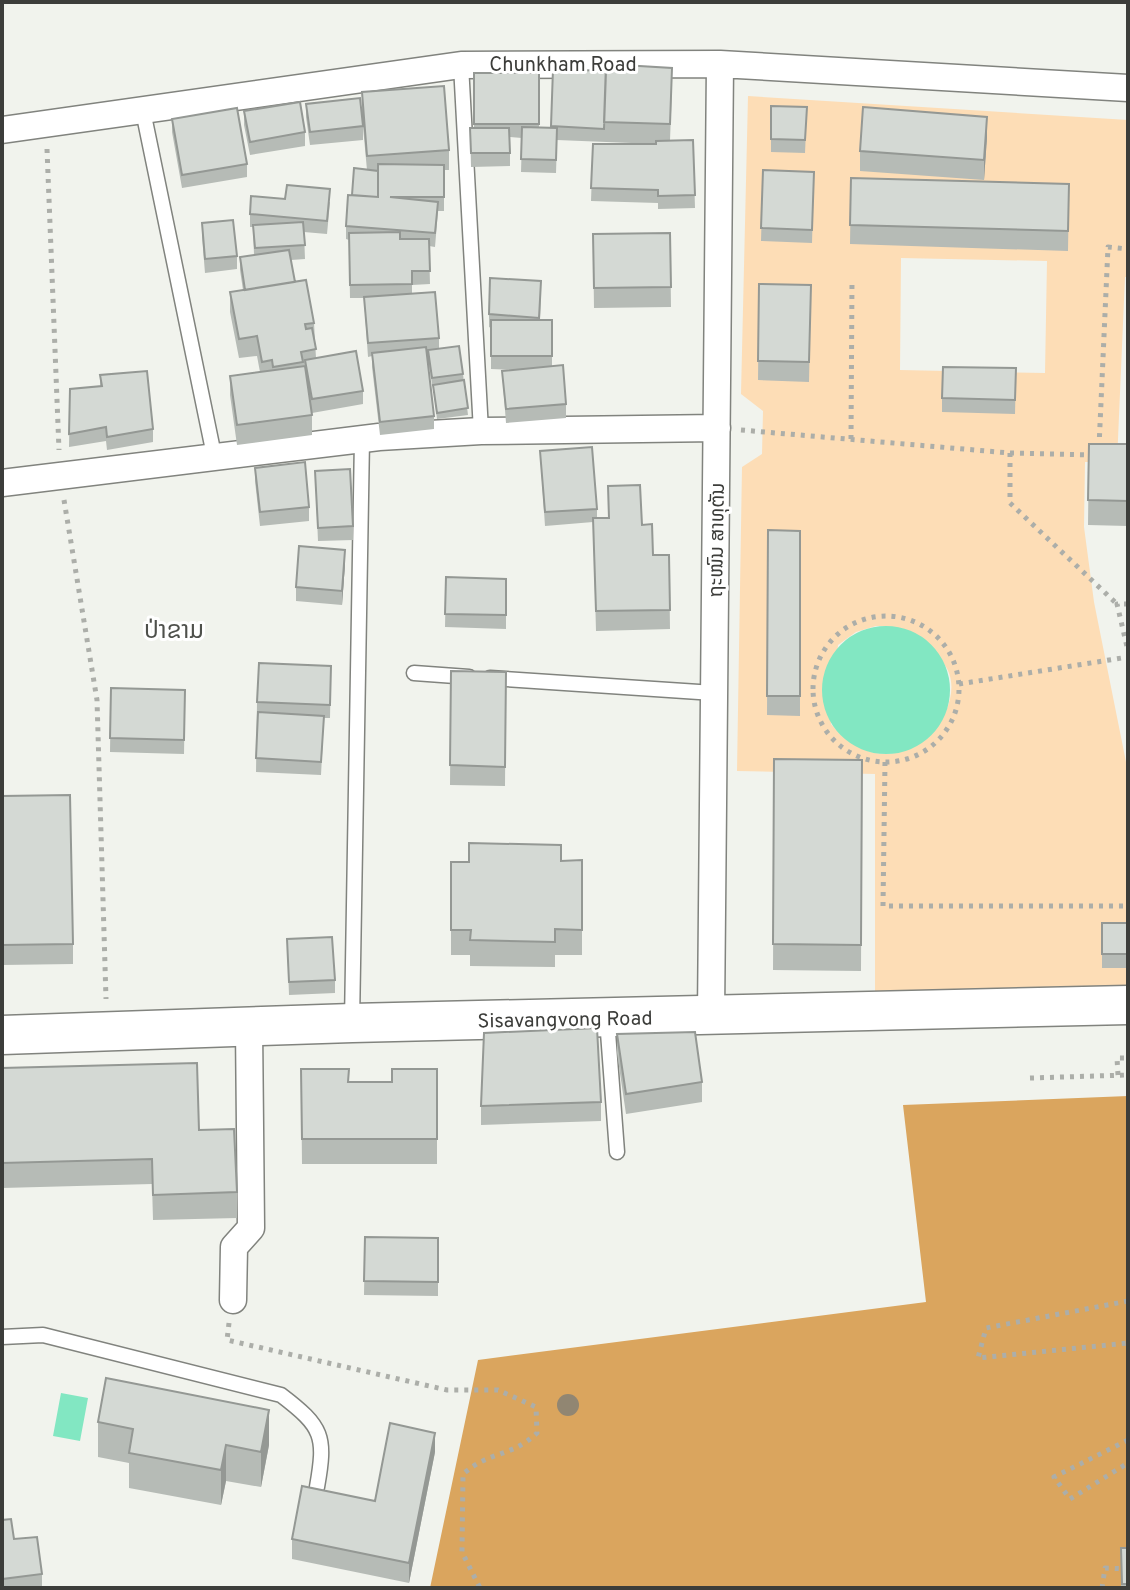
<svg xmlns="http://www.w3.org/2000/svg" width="1130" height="1590" font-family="Overpass,'Noto Sans Lao',sans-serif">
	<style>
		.green { fill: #fdddb6; fill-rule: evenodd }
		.forest { fill: #daa55e }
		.water { fill: #82e7c2 }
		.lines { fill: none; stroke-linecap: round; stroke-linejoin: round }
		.lane-casing { stroke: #81837e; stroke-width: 17 }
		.street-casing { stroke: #81837e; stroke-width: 29 }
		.secondary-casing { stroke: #81837e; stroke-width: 41 }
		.path { stroke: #acaea9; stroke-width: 5; stroke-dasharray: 4 6; stroke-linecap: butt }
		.lane { stroke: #fff; stroke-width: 14 }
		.street { stroke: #fff; stroke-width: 26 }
		.secondary { stroke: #fff; stroke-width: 38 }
		.tree { fill: #918672 }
		.wall { fill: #b6bbb6 }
		.shaded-wall { fill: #949894 }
		.building { fill: #d4d9d4; stroke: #949894; stroke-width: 2 }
		.labels { text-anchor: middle; stroke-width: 6; stroke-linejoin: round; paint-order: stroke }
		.street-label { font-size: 20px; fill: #3c3d3a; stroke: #fff }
		.quarter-label { font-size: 24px; fill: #4e504b; stroke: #fff }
	</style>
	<rect width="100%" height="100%" fill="#f1f3ed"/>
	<!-- green -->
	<path class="green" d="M748,96L1128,120V277H1125L1117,462H1085L1084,527L1094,602L1128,772V999L875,1002V774L737,771L742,467L762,454L763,411L741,394ZM901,258L1047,261L1045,373L900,370ZM876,626C899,626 907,634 925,648C930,653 939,658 944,664C976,705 898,803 831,724L838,645L856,632Z"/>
	<!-- forest -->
	<path class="forest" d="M1128,1096V1588H430L478,1360L926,1302L903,1105Z"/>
	<!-- water -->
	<path class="water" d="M822 690a64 64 0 1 1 128 0a64 64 0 1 1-128 0Z
		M61,1393L88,1398L80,1441L53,1436Z"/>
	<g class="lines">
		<defs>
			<path id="lane" d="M461,65L481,431
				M143,111L214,455
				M414,673L469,677
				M490,678L714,693
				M607,1019L617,1152
				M352,1022L362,439
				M2,1337L43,1335L281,1395C323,1427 326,1436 317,1487"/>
			<path id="street" d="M2,130L461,65L720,64L1128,88
				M2,483L379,437L481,431L717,428
				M711,1016L720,64
				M233,1300L234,1247L251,1228L249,1027"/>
			<path id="secondary" d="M2,1035L352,1023L1128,1005"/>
		</defs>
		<!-- lane casing -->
		<use href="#lane" class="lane-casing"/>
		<!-- street casing -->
		<use href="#street" class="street-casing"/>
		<!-- secondary casing -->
		<use href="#secondary" class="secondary-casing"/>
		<!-- path -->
		<path class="path" d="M47,149L59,450
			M741,430L1010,453V503L1117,604
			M851,439L852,279
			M1099,447L1108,247L1128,249
			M1010,453L1093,455
			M64,500L97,700L106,999
			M1128,604H1117L1128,651
			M813 689a73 73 0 1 1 146 0a73 73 0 1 1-146 0Z
			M959,684L1128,657
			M885,762L883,906H1128
			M1118,1075L1117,1058H1128
			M1030,1078L1128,1075
			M1128,1301L986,1328L978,1358L1128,1343
			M229,1323L227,1340L447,1390H498L536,1407L537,1433C510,1458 491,1450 463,1474L462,1552L480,1588
			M1128,1440L1054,1477L1070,1499L1128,1463
			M1102,1588L1105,1568L1128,1569"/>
		<!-- lane -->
		<use href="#lane" class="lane"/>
		<!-- street -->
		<use href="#street" class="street"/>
		<!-- secondary -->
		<use href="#secondary" class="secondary"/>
	</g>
	<!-- trees -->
	<circle class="tree" cx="568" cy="1405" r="11"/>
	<!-- wall -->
	<path class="wall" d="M553,69L672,88L670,140H693L695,208L658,209V203L591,201L593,144H656L557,140L556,173L521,172L522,138L510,137V166L471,167L470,128H474V73H539V127L551,128Z
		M362,92L449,150V170H444V211H438L435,247L429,246L430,284L412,285V294L439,338V348L463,374L468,415L437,419L433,385L453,382L432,385L428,352L427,353L434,416V429L380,435L372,367V356L368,357L364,298H350L349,240L346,239V226L352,195L367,170L363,127V140L310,145L306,117V104L362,111Z
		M771,106L807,107L805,153L771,152Z
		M244,111L305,132V146L250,155L244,125Z
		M172,119L247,164V177L182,188L172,132Z
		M987,137L984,180L860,171V151Z
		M763,170L814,172L812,243L761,241Z
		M851,178L1069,184L1068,251L850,244Z
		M330,202L327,234L304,232L305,259L291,260L295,282L314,323L316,358L363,391V404L312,413V435L237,445L230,395V376L260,372L257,356L239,358L230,312V292L243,290L240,270V257L254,255L253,227H250V214Z
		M202,223L237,256V269L205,273L202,236Z
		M670,233L671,307L594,308L593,234Z
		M759,284L811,285L809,382L758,380Z
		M541,295L540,320H552V366L566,404V418L506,423L502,371L514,370L491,369V328L489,327V314Z
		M1016,368L1015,414L942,412V398Z
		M100,375L153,429V442L107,450L106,441L69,447L70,389L100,386Z
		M1089,444H1128V526L1088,525Z
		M540,451L597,509V518L642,525L653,555H669L670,629L596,631L593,522L545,526Z
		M255,468L309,507V521L260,526L255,481Z
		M315,471L353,526V540L318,541Z
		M768,530L800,531V716L767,715Z
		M345,564L342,605L296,601V587Z
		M446,577L506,579V629L445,627Z
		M331,666L330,718H324L321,775L256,772L257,702Z
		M451,671L506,672L505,786L450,785Z
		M111,688L185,690L184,754L110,752Z
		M774,759L862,760L861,971L773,970Z
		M2,796L73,944V964L2,965Z
		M582,860V955H555V967L470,966V955H451V862Z
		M1102,923H1128V968H1102Z
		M287,939L335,980V993L289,995Z
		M617,1034L702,1082V1102L626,1114L617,1053Z
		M2,1068L199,1130L237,1192V1218L153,1220L152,1184L2,1188Z
		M301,1069L349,1082H392L437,1069V1164H302Z
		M601,1102V1121L481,1125V1106Z
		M365,1237L438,1238V1296L364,1295Z
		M98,1422L269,1445L261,1487L226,1481L221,1505L129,1488V1463L98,1457Z
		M435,1452L409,1583L292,1559V1539L375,1501Z
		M2,1520L14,1539L42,1574V1588H2Z
		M1121,1548H1128V1588H1121Z"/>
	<!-- shaded-wall -->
	<path class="shaded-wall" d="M987,117V137L984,180V160Z
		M345,550V564L342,605V591Z
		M269,1410V1445L261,1487V1452Z
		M435,1433V1452L409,1583V1563Z
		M226,1445V1481L221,1505V1470Z"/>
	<!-- building -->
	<path class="building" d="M606,64L672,68L670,124L604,122Z
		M553,69L606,71L604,129L551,126Z
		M474,73H539V124H474Z
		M444,86L449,150L367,156L362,92Z
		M360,98L363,126L310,132L306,104Z
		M300,102L305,132L250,142L244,111Z
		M771,106L807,107L805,140L771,139Z
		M863,107L987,117L984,160L860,151Z
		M237,108L247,164L182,175L172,119Z
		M522,127L557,128L556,160L521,159Z
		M470,128H509L510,153H471Z
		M693,140L695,195L658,196V190L591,188L593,144H656V141Z
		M378,164L444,165V197H390L438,202L435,233L346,226L348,195L378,197Z
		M354,168L378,171V197L352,195Z
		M763,170L814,172L812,230L761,228Z
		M851,178L1069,184L1068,231L850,225Z
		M287,185L330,189L327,221L250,214L251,196L285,199Z
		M233,220L237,256L205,259L202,223Z
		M303,222L305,245L255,248L253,225Z
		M400,232V239H429L430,271H412V284L350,285L349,233Z
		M670,233L671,287L594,288L593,234Z
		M289,250L295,282L245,290L240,257Z
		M490,278L541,281L539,318L489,314Z
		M306,280L314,323L305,324L306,329L312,328L316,349L301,352L303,362L273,367L272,360L262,362L257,336L239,339L230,292Z
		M759,284L811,285L809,362L758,361Z
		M435,292L439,338L368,343L364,297Z
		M491,320H552V356H491Z
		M459,346L463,374L432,378L428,350Z
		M426,347L434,416L380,422L372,353Z
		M356,351L363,391L312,399L305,360Z
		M563,365L566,404L506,409L502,371Z
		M305,366L312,415L237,425L230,376Z
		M943,367L1016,368L1015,400L942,398Z
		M147,371L153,429L107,437L106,427L69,434L70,389L102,386L100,375Z
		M464,380L468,408L437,413L433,385Z
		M1089,444H1128V501L1088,500Z
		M592,447L597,509L545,512L540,451Z
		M305,462L309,507L260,512L255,468Z
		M350,469L353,526L318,528L315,471Z
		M640,485L642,525L652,524L653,555H669L670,610L596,611L593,518H609L608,486Z
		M768,530L800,531V696H767Z
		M299,546L345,550L342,591L296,587Z
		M446,577L506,579V615L445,614Z
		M259,663L331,666L330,705L257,702Z
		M451,671L506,672L505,767L450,765Z
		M111,688L185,690L184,740L110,738Z
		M258,712L324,716L321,762L256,758Z
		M774,759L862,760L861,945L773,944Z
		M70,795L73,944L2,945V796Z
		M469,843L561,845V861L582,860V930L555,929V942L470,940L471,930H451V862H469Z
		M1102,923H1128V954H1102Z
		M332,937L335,980L289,982L287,939Z
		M597,1028L601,1102L481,1106L484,1033Z
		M695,1032L702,1082L626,1094L617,1034Z
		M197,1063L199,1130L234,1129L237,1192L153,1195L152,1159L2,1163V1068Z
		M301,1069H349L348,1082H392V1069H437V1139H302Z
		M365,1237L438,1238V1282L364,1281Z
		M106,1378L269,1410L261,1452L226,1445L221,1470L129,1453L133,1429L98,1422Z
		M390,1423L435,1433L409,1563L292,1539L302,1486L375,1501Z
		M11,1519L14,1539L37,1537L42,1574L2,1579V1520Z
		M1121,1548H1128V1584H1122Z"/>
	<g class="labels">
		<!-- street labels -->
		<g class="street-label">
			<text x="563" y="71">Chunkham Road</text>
			<text transform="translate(716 540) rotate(-89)" y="7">ຖະໜົນ ສາທຸຕັນ</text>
			<text transform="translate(565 1019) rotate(-1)" y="7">Sisavangvong Road</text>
		</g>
		<!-- quarter labels -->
		<g class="quarter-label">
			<text x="174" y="638">ປ່າຂາມ</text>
		</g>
	</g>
	<!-- border -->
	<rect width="1130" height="1590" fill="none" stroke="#3c3d3a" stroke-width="8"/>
</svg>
